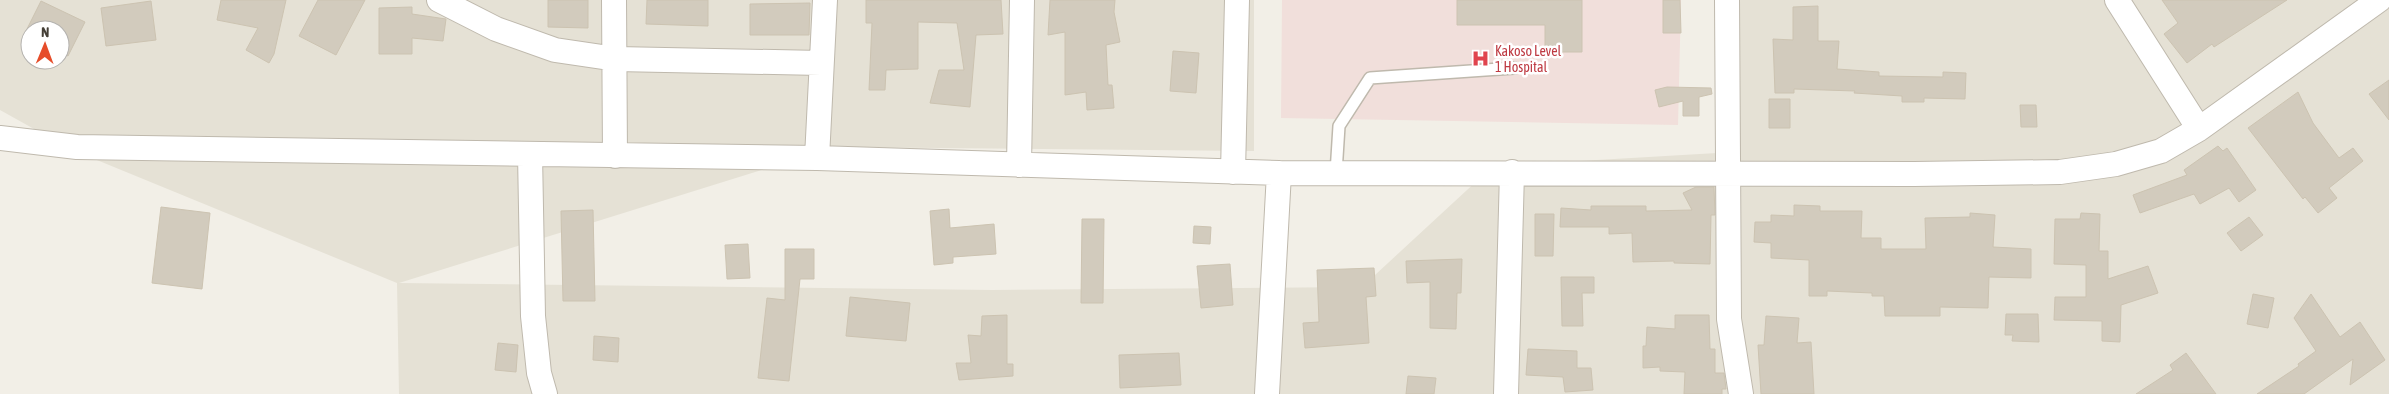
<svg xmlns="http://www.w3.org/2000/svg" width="2389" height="394" font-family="'Asap Condensed',sans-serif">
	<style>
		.residential { fill: #e5e1d5; fill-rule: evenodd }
		.medical { fill: #f1dfdb }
		.building { fill: #d2cbbd; stroke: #ccc3b1 }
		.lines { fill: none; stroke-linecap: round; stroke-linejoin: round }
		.lane-casing { stroke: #bfb9ad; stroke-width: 14 }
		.street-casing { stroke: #bfb9ad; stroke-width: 26 }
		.lane { stroke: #fff; stroke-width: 11 }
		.street { stroke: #fff; stroke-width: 24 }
		.labels { text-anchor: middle; stroke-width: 5; stroke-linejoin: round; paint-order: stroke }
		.health-label { font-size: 14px; fill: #be3a42; stroke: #fff; text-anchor: start }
	</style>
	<rect width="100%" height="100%" fill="#f2efe7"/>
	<!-- residential -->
	<path class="residential" d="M0,0H1254V151L835,147L399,283L992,290L1362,287L1493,166L1717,153L1716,0H2389V394H399L397,283L70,149L0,110ZM30,30H60V60H30Z"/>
	<!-- medical -->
	<path class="medical" d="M1282,0H1681L1678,125L1281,118Z"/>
	<!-- building -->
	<path class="building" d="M221,0H286L274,54L269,63L246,50L258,28L217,20Z
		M318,0H365L336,55L299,36Z
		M548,0H588V28L548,27Z
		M647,0H708V26L646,24Z
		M866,0H1001L1003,34L976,35L970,107L930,103L939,70H964L957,23L918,22V69L886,70L885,90H869L872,23H866Z
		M1050,0H1115L1114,12L1120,42L1106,45L1108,85H1112L1114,108L1087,110L1086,92L1065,95V32L1048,35Z
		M1457,0H1582V52H1545V25H1457Z
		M1663,0H1680L1681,33H1663Z
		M2162,0H2287L2214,47L2212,44L2187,63L2164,34L2178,23Z
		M41,1L85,22L68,56L60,52V30H30V38L24,35Z
		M151,1L156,40L106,46L101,8Z
		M810,3L809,35H750V4Z
		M1818,6V41H1839L1837,69L1879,72V76L1943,77V72L1966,73L1965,99L1924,98V102H1902V96L1854,93L1855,91L1794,89V93H1775L1773,39L1793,40V7Z
		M412,7V14L446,19L443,41L412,38V54H379V8Z
		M1173,51L1199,53L1196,93L1170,91Z
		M2389,80V120L2369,94Z
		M1667,87L1711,88L1712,94L1699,97V116H1683V101L1659,107L1655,90Z
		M2298,92L2313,123L2339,158L2353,148L2363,161L2329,188L2337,198L2318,213L2305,197L2303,199L2248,128Z
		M1769,99H1790V128H1769Z
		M2020,105H2036L2037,127H2021Z
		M2218,146L2223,151L2227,148L2256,190L2239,202L2229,188L2200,204L2194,194L2140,213L2133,195L2187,175L2184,170Z
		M1696,187H1714L1715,215H1711L1710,264L1674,263V261L1633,262L1632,233L1609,234V227H1560L1561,208L1591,210V206H1646V211L1692,210L1683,193Z
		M1794,205L1820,206V211H1862L1861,238H1881V249H1926L1925,218L1970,217V213L1995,215L1993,247L2031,249V278L1989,277L1988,308L1940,307V316H1885L1884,296H1872V293L1827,291V296H1809V260L1771,258V243L1754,242L1755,222H1771V215L1794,216Z
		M161,207L210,213L202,289L152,283Z
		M949,209L950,228L994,224L996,254L953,257V263L934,265L930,211Z
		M593,210L595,301H563L561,211Z
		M2081,213L2100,214L2099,251H2108V279L2148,266L2158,293L2121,305L2120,342L2102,341V321L2054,320L2055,297H2086V265L2054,264L2055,219H2080Z
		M1535,214H1554L1553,256H1535Z
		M2249,217L2263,235L2241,251L2227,233Z
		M1082,219H1104L1103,303H1081Z
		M1194,226L1211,227L1210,244L1193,243Z
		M748,244L750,278L727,279L725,245Z
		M785,249H814V279H800L789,381L758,378L767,298L785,300Z
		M1462,259L1461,293H1457L1456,329L1430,328V282L1407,283L1406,261Z
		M1230,264L1233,305L1201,308L1197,266Z
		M1374,268L1376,296L1366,297L1369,343L1305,348L1303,323L1319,322L1317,270Z
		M1561,277H1594V293H1582L1583,326H1562Z
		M2253,294L2274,298L2268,328L2247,324Z
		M2311,294L2340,337L2360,322L2385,360L2350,385L2353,359L2304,394H2257L2299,366L2298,364L2316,351L2294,318Z
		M850,297L910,303L906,341L846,336Z
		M2006,314H2038L2039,342L2012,341L2013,335H2005Z
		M1007,315V364H1013V376L959,380L956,363H971L968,335L981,336L982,316Z
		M1675,315H1709L1710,349H1715V373H1724L1726,389H1722V394H1684L1685,372L1660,371V367L1643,368V346H1646L1647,327L1675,329Z
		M1766,316L1799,318L1797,343L1811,342L1814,394H1761L1758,345H1764Z
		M594,336L619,338L618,362L593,360Z
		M498,343L518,345L516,372L495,370Z
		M1528,349L1577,351V368H1591L1593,390L1565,392L1563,377L1526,375Z
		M1179,353L1181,385L1120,388L1119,355Z
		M2186,353L2216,394H2136L2173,370L2170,365Z
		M1408,376L1436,378L1434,394H1406Z"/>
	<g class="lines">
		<defs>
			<path id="lane" d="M1336,173L1339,126L1370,78L1514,68"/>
			<path id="street" d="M439,0L496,29L555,50L616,59L821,63
				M614,0L615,156
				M1727,0L1729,319L1741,394
				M2117,0L2199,129
				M0,138L77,147L817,158L1279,173L1914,174L2060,172L2116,164L2161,151L2199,129L2379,0
				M530,154L533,316L539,373L545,394
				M817,158L825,0
				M1019,165L1022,0
				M1233,172L1237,0
				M1267,394L1279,173
				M1506,394L1512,172"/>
		</defs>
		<!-- lane casing -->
		<use href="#lane" class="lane-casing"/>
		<!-- street casing -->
		<use href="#street" class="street-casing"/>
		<!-- lane -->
		<use href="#lane" class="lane"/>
		<!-- street -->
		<use href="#street" class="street"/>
	</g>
	<!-- icons -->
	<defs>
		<symbol id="hospital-bare" viewBox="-9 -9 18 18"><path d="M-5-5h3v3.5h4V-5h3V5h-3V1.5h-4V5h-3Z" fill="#e0444e" stroke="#fff" stroke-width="2.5" paint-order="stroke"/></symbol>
	</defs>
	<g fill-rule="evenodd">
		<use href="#hospital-bare" x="1468" y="46" width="25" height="25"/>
	</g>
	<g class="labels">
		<!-- health labels -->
		<g class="health-label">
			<text x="1495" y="56">Kakoso Level<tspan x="1495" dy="16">1 Hospital</tspan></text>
		</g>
	</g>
	<!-- north arrow -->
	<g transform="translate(45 45) rotate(1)"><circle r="24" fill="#ffffff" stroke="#b4b2af"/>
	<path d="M0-4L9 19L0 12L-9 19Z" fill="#e64d2a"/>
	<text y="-8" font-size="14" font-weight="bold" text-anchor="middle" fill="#443f36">N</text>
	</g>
</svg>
